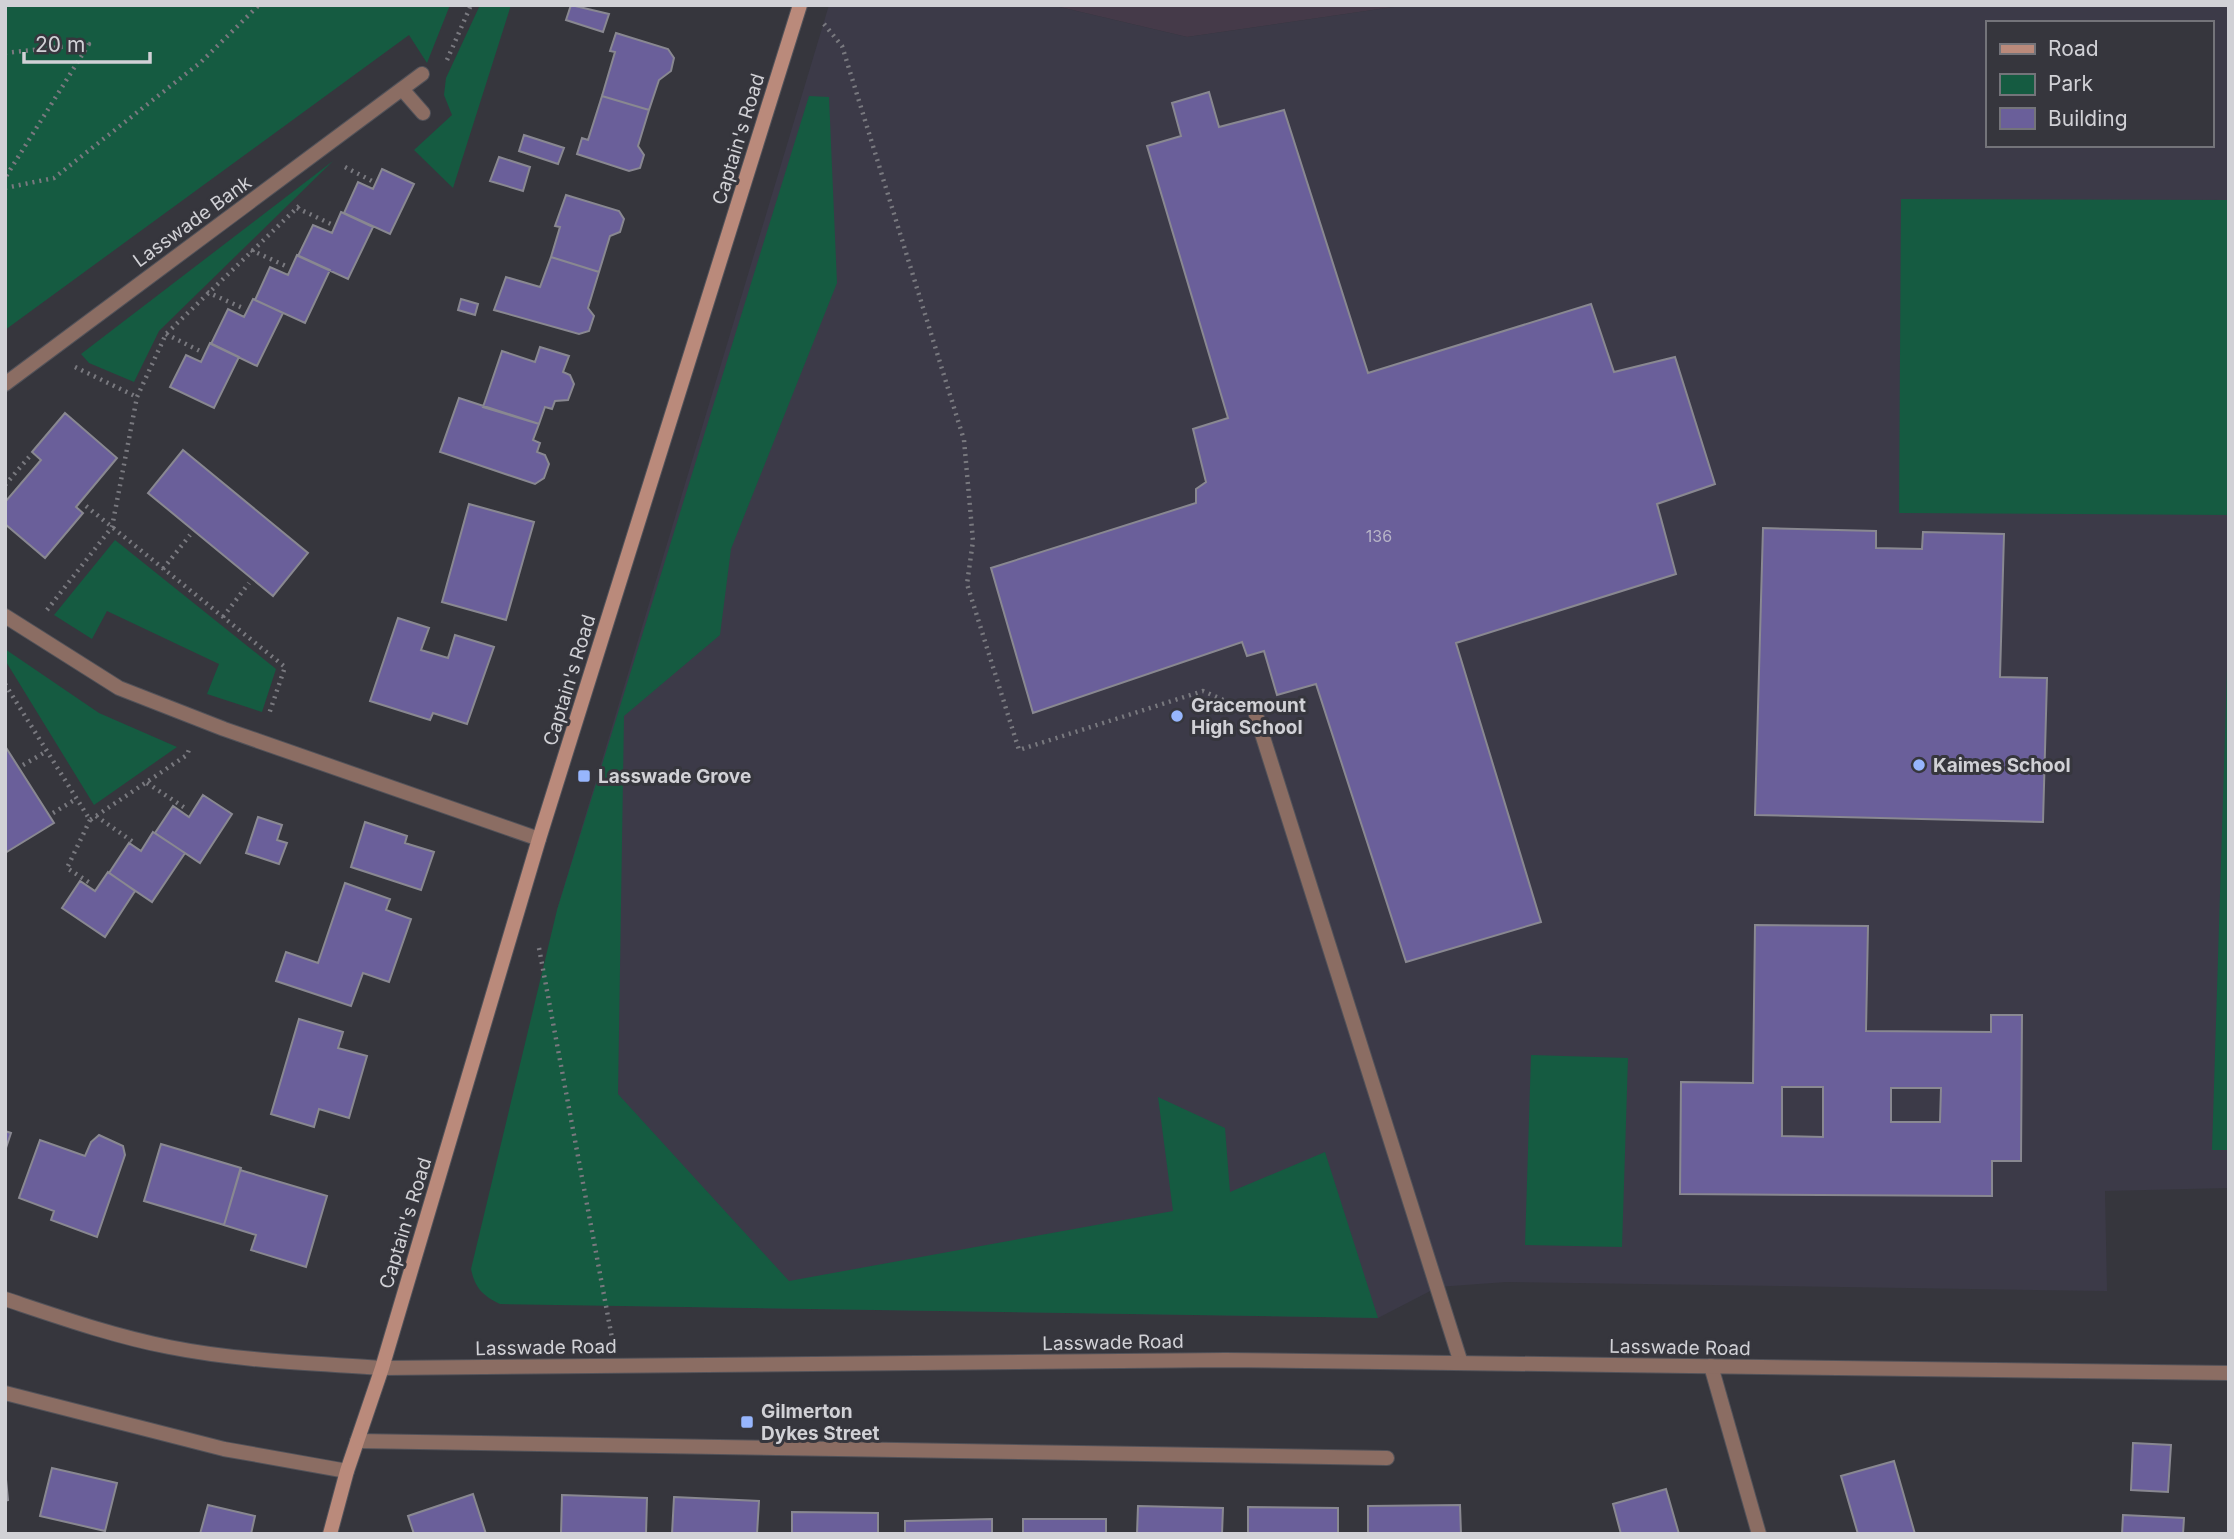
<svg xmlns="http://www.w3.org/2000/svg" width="2234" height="1539" font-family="Inter,sans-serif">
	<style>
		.commercial { fill: #453a49 }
		.built { fill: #3c3a48; fill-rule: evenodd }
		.green { fill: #155b41 }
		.building { fill: #6a5f9a; stroke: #898891; stroke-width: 2; fill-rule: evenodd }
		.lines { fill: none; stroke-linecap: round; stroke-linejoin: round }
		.service-casing { stroke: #525259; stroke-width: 16 }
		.minor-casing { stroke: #525259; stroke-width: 16 }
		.tertiary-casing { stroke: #525259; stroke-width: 16 }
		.secondary-casing { stroke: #525259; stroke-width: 16 }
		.path { stroke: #79797f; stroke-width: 4.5; stroke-dasharray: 2 5; stroke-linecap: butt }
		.service { stroke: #8b6d63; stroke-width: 14 }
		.minor { stroke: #8b6d63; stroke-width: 14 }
		.tertiary { stroke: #8b6d63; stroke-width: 14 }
		.secondary { stroke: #ba8a7b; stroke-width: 14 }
		.poi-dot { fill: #97b6fd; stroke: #36363d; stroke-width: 2.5 }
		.labels { text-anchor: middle; stroke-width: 6; stroke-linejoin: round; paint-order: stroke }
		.number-label { font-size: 16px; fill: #b7b4c7 }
		.street-label { font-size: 19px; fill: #d1d1d6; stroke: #36363d }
		.poi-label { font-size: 19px; font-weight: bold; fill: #d1d1d6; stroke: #36363d; text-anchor: start }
	</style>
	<rect width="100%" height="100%" fill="#36363d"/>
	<!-- commercial -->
	<path class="commercial" d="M1051,5H1407L1187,37Z"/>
	<!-- built -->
	<path class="built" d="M829,5H1051L1187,37L1407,5H2229V1188L2105,1191L2107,1291L1506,1282L1438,1287L1378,1318L623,1306L557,910ZM1987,23H2211V145H1987Z"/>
	<!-- green -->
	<path class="green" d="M5,5H450L427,63L409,35L5,330Z
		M480,5H511L453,188L414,150L452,115L444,95L446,78Z
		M809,96L829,97L837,283L731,549L720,635L624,716L618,1094L789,1281L1173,1211L1158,1097L1225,1128L1230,1192L1325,1152L1378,1318L500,1304C483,1296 475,1288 471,1269L557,910Z
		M333,161L159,331L134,382L89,363L81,354Z
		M1901,199L2229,200V515L1899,513Z
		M115,540L276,669L262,712L207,694L219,664L107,611L92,639L54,615Z
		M2229,605V1150H2212Z
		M5,649L99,713L177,747L94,805L5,660Z
		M1531,1055L1628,1058L1622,1247L1525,1245Z"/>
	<!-- building -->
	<path class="building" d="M571,5L609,14L603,32L566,20Z
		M616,33L668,49L674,58L671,71L659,80L649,110L602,96L615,52L610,51Z
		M1209,92L1219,127L1284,110L1368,373L1591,304L1614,372L1675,357L1715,484L1657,504L1676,574L1456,643L1541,922L1406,962L1316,684L1277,695L1264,651L1247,656L1242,642L1033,713L991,568L1196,503V489L1206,482L1193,429L1228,418L1147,146L1181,136L1172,103Z
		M602,96L649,110L638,146L644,155L640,168L629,171L577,154L582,138L588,140Z
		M524,135L564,148L558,164L519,151Z
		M499,157L530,167L523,191L490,181Z
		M382,169L414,184L390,234L344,213L358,182L373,189Z
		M566,195L619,211L624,219L620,232L610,236L599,272L551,257L560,227L555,226Z
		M341,212L373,227L348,279L298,256L313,225L332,233Z
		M297,255L330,270L305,323L255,300L270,267L288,275Z
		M551,257L599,272L588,308L594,316L589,331L579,334L494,310L506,277L540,287Z
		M253,299L283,313L257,366L211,344L228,309L244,317Z
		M461,299L478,304L475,315L458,310Z
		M210,343L239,357L214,408L170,387L186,355L201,362Z
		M540,347L569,356L563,372L570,375L574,384L568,400L555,401L552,409L545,407L539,424L483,407L502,351L535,362Z
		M459,398L539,424L533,440L540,443L537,452L545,455L549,464L544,478L535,484L440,452Z
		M65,413L117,458L76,507L83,513L45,558L5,524V502L41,460L32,452Z
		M183,450L308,553L273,596L148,493Z
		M469,504L534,522L506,620L442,602Z
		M1763,528L1876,531V548L1922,549L1923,532L2004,534L2000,677L2047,678L2043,822L1755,815Z
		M398,618L429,628L421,650L448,658L455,635L494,647L467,724L433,713L430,720L370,701Z
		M5,746L54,823L5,853Z
		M203,795L232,814L200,863L155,833L173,806L189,817Z
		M258,817L282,825L277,840L287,843L279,864L246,853Z
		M365,822L407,836L405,843L434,852L421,890L351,867Z
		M153,832L185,853L152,902L109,873L129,843L141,851Z
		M108,872L135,891L105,937L62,908L80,881L95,891Z
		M345,883L390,899L386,910L411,919L389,982L363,973L351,1006L276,981L286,952L318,963Z
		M1755,925L1868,926L1866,1031L1991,1032V1015H2022L2021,1161H1992V1196L1680,1194L1681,1082L1753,1083ZM1782,1087H1823V1137L1782,1136ZM1891,1088H1941L1940,1122H1891Z
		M299,1019L343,1032L338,1048L367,1056L349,1118L319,1109L314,1127L271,1114Z
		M5,1131L11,1133L5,1151Z
		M99,1135L123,1146L125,1155L97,1237L51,1220L54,1211L19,1198L40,1140L85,1156L91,1142Z
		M161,1144L241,1168L224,1225L144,1201Z
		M240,1170L327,1196L306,1267L251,1250L256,1235L224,1225Z
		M2133,1443L2171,1445L2168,1492L2131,1490Z
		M1894,1461L1915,1534H1858L1841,1476Z
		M52,1468L117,1483L105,1531L40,1516Z
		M5,1469L8,1500L5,1501Z
		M1666,1489L1679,1534H1621L1613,1504Z
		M473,1494L486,1534H414L408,1516Z
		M562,1495L647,1498L646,1534H561Z
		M674,1497L759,1501L757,1534H672Z
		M208,1505L255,1516L251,1534H200Z
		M1460,1505L1461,1534H1368V1506Z
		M1138,1506L1223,1508L1222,1534H1137Z
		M1248,1507L1338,1508V1534H1248Z
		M792,1512L878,1513V1534H792Z
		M2123,1515L2184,1518L2183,1534H2122Z
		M992,1519V1534H905V1521Z
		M1023,1519H1106V1534H1023Z"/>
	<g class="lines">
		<defs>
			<path id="service" d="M1256,715L1461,1363
				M1711,1366L1759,1534"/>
			<path id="minor" d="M402,89L423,113
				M5,384L422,74
				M5,616L119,688L224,729L539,839
				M5,1393L224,1449L347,1471
				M357,1441L1387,1458"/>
			<path id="tertiary" d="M5,1299C59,1317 113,1336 169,1347C239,1361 311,1363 382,1368L1226,1360L2229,1373"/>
			<path id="secondary" d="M330,1534L347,1471L382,1368L539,839L800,5"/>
		</defs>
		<!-- service casing -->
		<use href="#service" class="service-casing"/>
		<!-- minor casing -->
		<use href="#minor" class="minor-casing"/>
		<!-- tertiary casing -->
		<use href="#tertiary" class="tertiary-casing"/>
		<!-- secondary casing -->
		<use href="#secondary" class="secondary-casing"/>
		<!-- path -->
		<path class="path" d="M824,24L842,46L964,440L973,541L967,584L1019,750L1203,691L1230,703
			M5,53L89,44L5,178
			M447,60L471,5
			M345,167L372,181
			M5,188L54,178L201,62L259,5
			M297,208L333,225
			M251,250L288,267
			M207,292L245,309
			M166,334L202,352
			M75,367L137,397
			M5,485L29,457
			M86,506L285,667L269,714
			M163,569L190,535
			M47,610L112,527L137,397L166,334L302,203
			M223,617L249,583
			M5,684L90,820L187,755L190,747
			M23,765L47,751
			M147,783L185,808
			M53,813L76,799
			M96,816L136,844
			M90,820L67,868L90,883
			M539,948L612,1338"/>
		<!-- service -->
		<use href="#service" class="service"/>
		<!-- minor -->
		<use href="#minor" class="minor"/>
		<!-- tertiary -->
		<use href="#tertiary" class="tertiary"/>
		<!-- secondary -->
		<use href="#secondary" class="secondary"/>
	</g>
	<!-- markers -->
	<g class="poi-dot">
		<circle cx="1177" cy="716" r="7"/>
		<circle cx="1919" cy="765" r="7"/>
		<rect x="577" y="769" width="14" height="14" rx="3.5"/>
		<rect x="740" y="1415" width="14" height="14" rx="3.5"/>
	</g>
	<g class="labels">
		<!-- number labels -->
		<g class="number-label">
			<text x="1379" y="542">136</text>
		</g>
		<!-- street labels -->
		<g class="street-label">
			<text transform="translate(738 139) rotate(-73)" y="7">Captain's Road</text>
			<text transform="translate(192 221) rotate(-36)" y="7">Lasswade Bank</text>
			<text transform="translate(569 680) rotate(-73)" y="7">Captain's Road</text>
			<text transform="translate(405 1223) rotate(-73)" y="7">Captain's Road</text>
			<text transform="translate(1113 1342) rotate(-1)" y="7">Lasswade Road</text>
			<text transform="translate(546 1347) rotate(-1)" y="7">Lasswade Road</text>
			<text transform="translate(1680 1347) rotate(1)" y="7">Lasswade Road</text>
		</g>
		<!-- poi labels -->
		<g class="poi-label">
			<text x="1191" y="712">Gracemount<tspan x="1191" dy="22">High School</tspan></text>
			<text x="1933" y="772">Kaimes School</text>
			<text x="598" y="783">Lasswade Grove</text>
			<text x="761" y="1418">Gilmerton<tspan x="761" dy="22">Dykes Street</tspan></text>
		</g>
	</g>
	<!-- border -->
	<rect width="2234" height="1539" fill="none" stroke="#d1d1d6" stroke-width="14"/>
	<!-- legend -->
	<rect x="1986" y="21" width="228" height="126" fill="#36363d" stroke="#74747a" stroke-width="2"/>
	<rect x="2000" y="44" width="35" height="10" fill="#ba8a7b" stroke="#74747a" stroke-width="2"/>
	<text x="2048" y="56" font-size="21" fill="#d1d1d6">Road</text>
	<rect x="2000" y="74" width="35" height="21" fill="#155b41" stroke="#74747a" stroke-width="2"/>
	<text x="2048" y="91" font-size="21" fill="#d1d1d6">Park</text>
	<rect x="2000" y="108" width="35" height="21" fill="#6a5f9a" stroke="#74747a" stroke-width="2"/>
	<text x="2048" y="126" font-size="21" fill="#d1d1d6">Building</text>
	<!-- scale -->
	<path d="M24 52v10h126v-10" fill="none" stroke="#d1d1d6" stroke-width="3.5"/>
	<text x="35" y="52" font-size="21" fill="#d1d1d6" stroke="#36363d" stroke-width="5" paint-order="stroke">20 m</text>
</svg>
